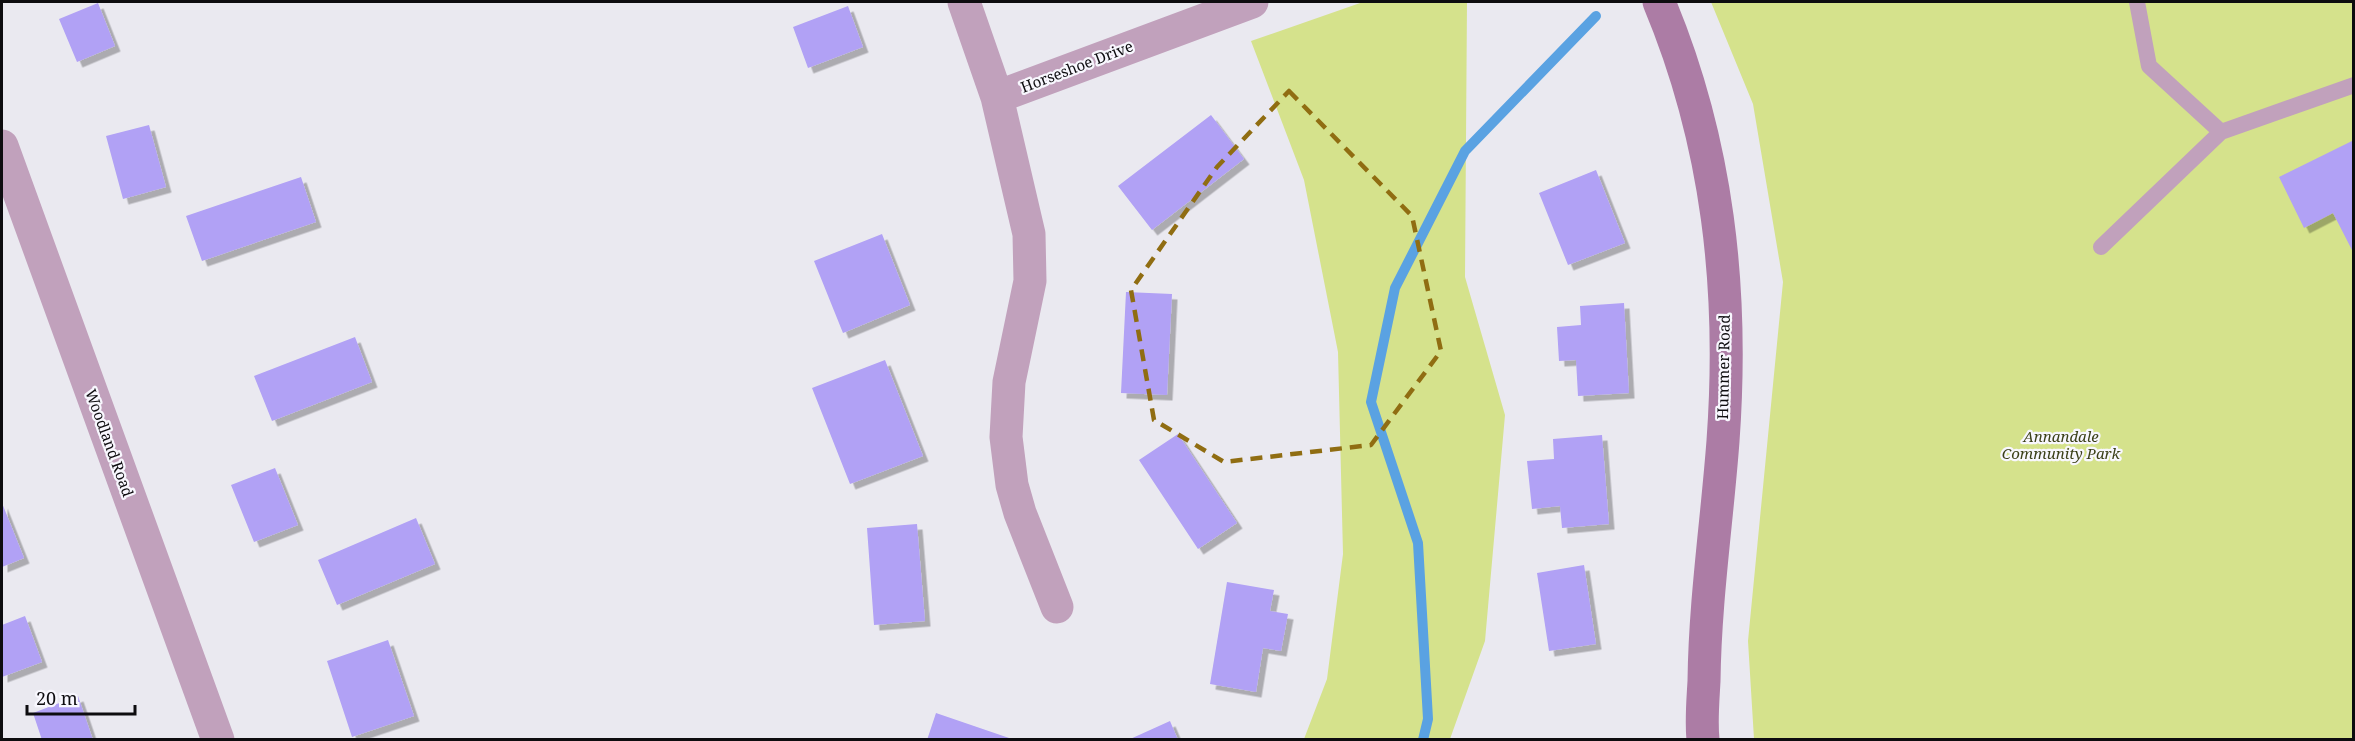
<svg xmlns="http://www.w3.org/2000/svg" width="2355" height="741" font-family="'Noto Serif',serif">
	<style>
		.green { fill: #d5e28c }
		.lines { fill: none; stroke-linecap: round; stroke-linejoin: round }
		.stream { stroke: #5aa2e2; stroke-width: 10 }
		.building { fill: #b1a1f5; filter: url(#shadow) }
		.service { stroke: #c1a1bc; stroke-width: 16 }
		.minor { stroke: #c1a1bc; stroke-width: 33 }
		.secondary { stroke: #ac7ca5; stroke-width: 33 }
		.marked { fill: none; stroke: #906d12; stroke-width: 4.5; stroke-dasharray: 12 8; stroke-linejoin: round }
		.labels { text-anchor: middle; stroke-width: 4.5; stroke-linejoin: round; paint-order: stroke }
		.street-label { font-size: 15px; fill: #0d0c0f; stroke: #f8f7fe }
		.park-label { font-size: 15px; font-style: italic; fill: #3a3f17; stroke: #f8f7fe }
	</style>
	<defs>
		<filter id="shadow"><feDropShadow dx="5.5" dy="5.5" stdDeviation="0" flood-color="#0004"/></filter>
	</defs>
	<rect width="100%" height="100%" fill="#eae9f0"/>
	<!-- green -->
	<path class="green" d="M1363,2H1467L1465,277L1505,415L1485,641L1450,739H1304L1327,679L1343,554L1338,352L1304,180L1251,41Z
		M1711,2H2353V739H1754L1748,641L1783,282L1753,104Z"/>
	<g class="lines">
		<!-- stream -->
		<path class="stream" d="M1423,740L1428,719L1418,543L1371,402L1395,288L1465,151L1596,16"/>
	</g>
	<!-- building -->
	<path class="building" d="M98,3L115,46L77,62L59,19Z
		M848,6L863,47L808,68L793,27Z
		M1211,115L1244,159L1152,230L1118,186Z
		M149,125L166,187L123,199L106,136Z
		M2354,140V254L2333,213L2304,228L2279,177Z
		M1596,170L1625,243L1568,265L1539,193Z
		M301,177L316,222L202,261L186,216Z
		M882,234L910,305L843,333L814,261Z
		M1126,292L1172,294L1167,395L1121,393Z
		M1624,303L1629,393L1578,396L1576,360L1559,361L1557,327L1581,325L1580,306Z
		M355,337L372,382L272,421L254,376Z
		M885,360L923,456L850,484L812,388Z
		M1178,434L1237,523L1198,549L1139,460Z
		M1602,435L1609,524L1562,528L1560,506L1532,509L1527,461L1554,459L1553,439Z
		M275,468L298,525L254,542L231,485Z
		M2,503L24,558L2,567Z
		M416,518L435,564L337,605L318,560Z
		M917,524L925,621L874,625L867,528Z
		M1584,565L1596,644L1549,651L1537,573Z
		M1227,582L1274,590L1270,611L1288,614L1281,651L1263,648L1256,692L1210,684Z
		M25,616L42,662L2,677V625Z
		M388,640L414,716L352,737L327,661Z
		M78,696L93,740H42L33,713Z
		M936,713L1012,739V740H927Z
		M1170,721L1178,740H1128Z"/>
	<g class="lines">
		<!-- service -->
		<path class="service" d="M2137,2L2149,66L2221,132
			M2101,247L2221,132L2354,85"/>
		<!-- minor -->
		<path class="minor" d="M964,2L997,97L1029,234L1030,281L1009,382L1006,437L1012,485L1020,513L1057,607
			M997,97L1252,2
			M2,146L218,740"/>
		<!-- secondary -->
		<path class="secondary" d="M1659,2C1718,143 1734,289 1723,441C1717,521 1705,600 1704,681C1703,700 1701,720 1703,740"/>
	</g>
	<!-- marked area -->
	<path class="marked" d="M1289,91L1412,216L1441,351L1371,445L1224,462L1154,420L1131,290L1217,167Z"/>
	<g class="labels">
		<!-- street labels -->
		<g class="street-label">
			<text transform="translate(1077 67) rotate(-21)" y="5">Horseshoe Drive</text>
			<text transform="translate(1724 367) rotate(-89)" y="5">Hummer Road</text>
			<text transform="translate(109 443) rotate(70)" y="5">Woodland Road</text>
		</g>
		<!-- park labels -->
		<g class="park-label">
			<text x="2061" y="442">Annandale<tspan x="2061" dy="17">Community Park</tspan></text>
		</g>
	</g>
	<!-- border -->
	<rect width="2355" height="741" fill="none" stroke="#0d0c0f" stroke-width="6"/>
	<!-- scale -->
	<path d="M27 705v9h108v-9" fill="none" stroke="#0d0c0f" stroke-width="3"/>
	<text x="36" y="705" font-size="18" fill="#0d0c0f" stroke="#f8f7fe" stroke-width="4.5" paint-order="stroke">20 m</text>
</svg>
